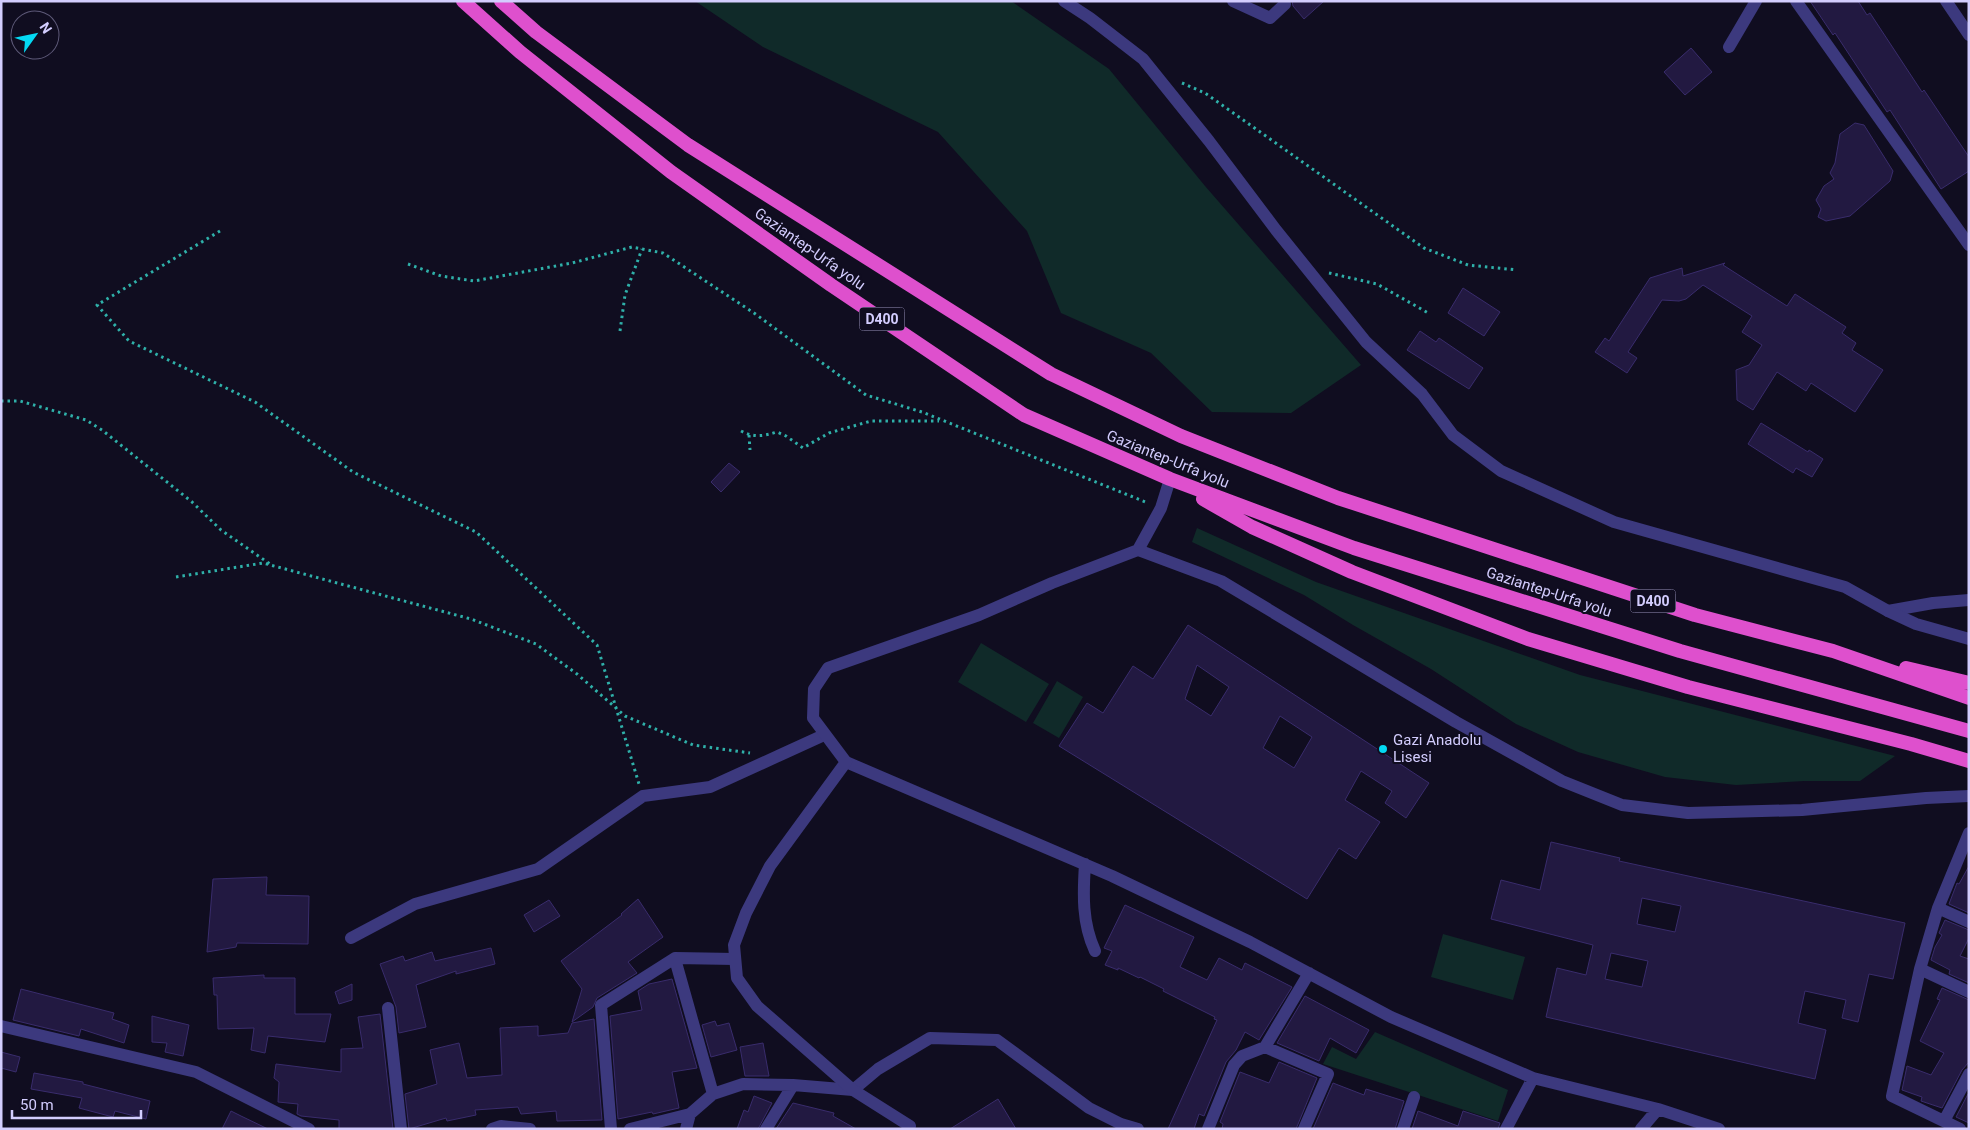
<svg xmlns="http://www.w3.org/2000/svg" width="1970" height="1130" font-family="Roboto,sans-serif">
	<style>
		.green { fill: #102a29 }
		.building { fill: #221941; stroke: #392c6c; fill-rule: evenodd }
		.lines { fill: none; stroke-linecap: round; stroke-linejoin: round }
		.path { stroke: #2fb0a9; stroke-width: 3; stroke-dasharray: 2.5 4; stroke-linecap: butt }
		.minor { stroke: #3c397e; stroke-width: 12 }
		.tertiary { stroke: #3c397e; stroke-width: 12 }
		.trunk { stroke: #de50cd; stroke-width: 14 }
		.poi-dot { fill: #04d9f3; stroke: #100d20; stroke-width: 2 }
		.labels { text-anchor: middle; stroke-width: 4; stroke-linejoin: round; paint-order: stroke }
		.shield { fill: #100d20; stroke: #9893bb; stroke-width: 1 }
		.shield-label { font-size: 14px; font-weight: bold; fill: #d3cdfe }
		.street-label { font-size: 15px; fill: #d3cdfe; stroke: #100d20 }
		.poi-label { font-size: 15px; fill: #d3cdfe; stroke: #100d20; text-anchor: start }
	</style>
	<rect width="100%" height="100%" fill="#100d20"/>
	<!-- green -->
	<path class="green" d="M695,1H1011L1109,69L1205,186L1361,365L1291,413L1212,412L1151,353L1061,313L1027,231L938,132L763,47Z
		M1197,528L1316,582L1580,675L1895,756L1860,781H1804L1736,785L1665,777L1578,752L1516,724L1431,669L1353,625L1304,595L1192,542Z
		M981,643L1049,684L1026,722L958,682Z
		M1057,681L1083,697L1059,738L1033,723Z
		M1443,934L1525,957L1513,1000L1431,977Z
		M1375,1032L1508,1090L1498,1121L1323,1064L1332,1047L1356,1059Z"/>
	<!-- building -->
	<path class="building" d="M1292,1H1324L1304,19L1293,6Z
		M1810,1H1858L1867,15L1870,13L1922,92L1924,90L1969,157V171L1941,189L1890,110L1887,112L1835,33L1833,35Z
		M1691,48L1712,72L1685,95L1664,72Z
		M1855,123L1864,125L1893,171L1890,181L1850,216L1826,221L1818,217L1821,209L1816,200L1824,186L1834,179L1830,173L1835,163L1840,134Z
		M1725,263L1723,265L1787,306L1795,294L1846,327L1842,333L1856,343L1852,350L1883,370L1855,412L1811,383L1806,391L1777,372L1753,410L1737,400L1736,370L1749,365L1762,345L1742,332L1752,316L1703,285L1686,299L1679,301L1662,300L1628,352L1637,358L1627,373L1595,352L1605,338L1609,341L1650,278L1682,268L1683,276Z
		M1463,288L1500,312L1484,336L1448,313Z
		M1420,331L1436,342L1439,338L1483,368L1469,389L1407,350Z
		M1761,423L1808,452L1809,450L1823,459L1812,477L1796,468L1793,473L1748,444Z
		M729,463L740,472L721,492L711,482Z
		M1188,625L1429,783L1406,818L1385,803L1392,791L1361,771L1345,800L1380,822L1356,859L1339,848L1307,899L1059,746L1087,703L1103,713L1133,666L1153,679ZM1197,665L1229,687L1211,716L1185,699ZM1280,716L1312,737L1294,768L1263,748Z
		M1551,842L1620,858L1619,861L1905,923L1893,979L1869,974L1858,1022L1842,1018L1846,1000L1805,991L1798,1023L1826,1030L1815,1079L1546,1017L1557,968L1586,975L1593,945L1491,919L1501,880L1540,890ZM1642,898L1681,906L1675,932L1637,924ZM1611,953L1648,961L1642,987L1605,979Z
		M1969,866V913L1949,904L1957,883L1959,884Z
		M267,877L266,895L309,896L308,944L237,943L236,947L207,952L213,879Z
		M638,899L663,937L628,962L637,973L597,998L593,1007L572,1022L582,989L561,961L622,915L621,914Z
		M549,900L560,916L534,932L524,915Z
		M1125,905L1194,937L1180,967L1207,980L1219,958L1242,970L1245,963L1292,987L1259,1040L1245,1032L1236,1050L1226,1062L1204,1116L1199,1114L1194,1129H1168L1217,1020L1214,1019L1215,1017L1163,991L1164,989L1140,977L1139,978L1118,968V970L1105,965L1112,951L1104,948Z
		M1945,920L1969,930V938L1960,956L1969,959V983L1949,974L1950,970L1931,960L1935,947L1942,935L1939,933Z
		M491,948L495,964L456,974V971L416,985L426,1027L399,1033L396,1007L380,964L403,956L405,961L432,952L435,961Z
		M264,975V978H295V1014H331L325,1042L268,1036L265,1053L251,1050L254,1028L218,1029L217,995H214L213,978Z
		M672,979L697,1068L672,1072L679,1108L653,1114L652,1112L618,1119L610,1016L642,1010L638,991L649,984Z
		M352,984V1000L339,1004L335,992Z
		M1942,988L1969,1000V1062L1962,1070L1942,1108L1921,1101L1922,1097L1902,1090L1907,1066L1931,1075L1944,1053L1920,1041L1940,1000L1937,999Z
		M21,989L114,1013L112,1019L129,1025L124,1043L81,1029L79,1036L13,1020Z
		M1305,996L1369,1030L1356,1053L1330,1038L1319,1061L1277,1043Z
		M380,1014L393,1129H339V1120L301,1116L297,1114L298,1104L278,1102L279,1082L274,1078L276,1064L341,1072V1049L363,1048L358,1017Z
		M152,1016L189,1025L183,1056L165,1052L167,1043L152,1042Z
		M594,1019L602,1120L557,1121L556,1111L521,1114L518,1107L475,1110L476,1115L447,1121L446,1118L409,1129L405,1094L437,1084L430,1050L459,1043L467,1078L502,1075L500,1028L538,1026V1036L568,1033L572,1023Z
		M715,1021L717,1026L729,1023L737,1050L711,1057L702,1025Z
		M763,1043L769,1076H745L740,1047Z
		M1,1052L20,1057L16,1072L1,1068Z
		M1279,1062L1317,1078L1296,1129H1222L1223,1124L1220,1122L1240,1072L1269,1083Z
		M34,1073L83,1082V1084L150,1101L146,1119L115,1111L113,1117L79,1108L82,1098L31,1089Z
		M1333,1083L1364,1095L1366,1089L1404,1101L1395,1129H1313Z
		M1968,1094L1969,1095V1123L1956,1117Z
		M754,1096L772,1103L758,1129H737L744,1110L748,1112Z
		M998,1099L1016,1129H950Z
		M793,1103L834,1113L833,1116L856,1129H776Z
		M231,1111L241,1116L268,1129H222Z
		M1418,1111L1458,1126L1463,1111L1500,1123L1498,1129H1412Z"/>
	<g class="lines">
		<!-- path -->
		<path class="path" d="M1182,83L1205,93L1424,248L1468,265L1517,270
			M220,231L97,305L129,341L255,402L353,472L476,532L597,645L639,784
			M408,264L441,276L474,281L572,263L632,247L663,253L754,313L866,395L922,412L1148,503
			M1329,273L1377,284L1430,314
			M620,331L625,295L642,249
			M1,401H20L86,420L102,430L192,502L221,530L270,564
			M741,431C754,438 764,436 777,432L786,436L803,448L829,433L871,421H939
			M749,435L750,450
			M176,577L263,563L471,619L536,644L577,674L625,716L693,745L750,753"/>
		<!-- minor -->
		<path class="minor" d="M1233,1L1270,18L1285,4
			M1796,1L1969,245
			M1946,1L1969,35
			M1729,47L1756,1
			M1888,611L1933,603L1969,600
			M846,762L1112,876L1250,942L1391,1017L1533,1078L1658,1109L1719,1129
			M1969,833L1938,908L1969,922
			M1085,864C1083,894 1082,923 1095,951
			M1938,908L1920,969L1892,1096L1960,1129
			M351,938L415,904L538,869L643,796L710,787L824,735L778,756
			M675,959L713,1094
			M1920,969L1969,992
			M388,1008L401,1129
			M1,1026L196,1072L309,1129
			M1265,1047L1328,1074L1304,1129
			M1944,1121L1969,1074
			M492,1129L501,1126L530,1129
			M611,1129L601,1005L675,958L735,959
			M630,1129L690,1114L713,1094L743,1084L793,1085L853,1090L878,1069L930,1038L997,1040L1089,1108L1121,1124L1138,1129
			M686,1129L690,1114
			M766,1129L793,1085
			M1208,1129L1234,1065L1242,1056L1265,1047L1309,973
			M1403,1129L1414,1097
			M1506,1129L1533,1078
			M1641,1129L1658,1109"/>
		<!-- tertiary -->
		<path class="tertiary" d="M1064,1L1090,18L1143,59L1209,141L1276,230L1366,342L1422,394L1453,435L1501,471L1614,522L1845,587L1888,611L1916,624L1969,639
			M1138,550L1221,581L1456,722L1562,781L1622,805L1688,813L1802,810L1926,798L1969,796
			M910,1126L853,1090L757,1006L737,978L734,945L746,913L770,866L846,762L813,718L814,689L828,668L979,615L1052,583L1138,550L1161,508L1170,479"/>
		<!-- trunk -->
		<path class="trunk" d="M463,1L520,52L671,172L831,285L1024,415L1170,479L1354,548L1680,651L1969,731
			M501,1L536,32L688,145L1051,374L1181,436L1338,498L1695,615L1833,651L1969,698
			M1203,499L1252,527L1352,572L1528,639L1688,687L1911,744L1969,761
			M1906,668L1969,683"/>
	</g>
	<!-- markers -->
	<circle class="poi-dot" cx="1383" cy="749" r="5"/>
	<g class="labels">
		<!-- shield labels -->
		<g class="shield">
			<rect x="859.5" y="307.5" width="45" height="23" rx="4"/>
			<rect x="1630.5" y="589.5" width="45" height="23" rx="4"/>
		</g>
		<g class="shield-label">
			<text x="882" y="324">D400</text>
			<text x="1653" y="606">D400</text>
		</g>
		<!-- street labels -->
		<g class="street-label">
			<text transform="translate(810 249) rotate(35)" y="5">Gaziantep-Urfa yolu</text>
			<text transform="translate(1168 459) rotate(22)" y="5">Gaziantep-Urfa yolu</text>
			<text transform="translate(1549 592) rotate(18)" y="5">Gaziantep-Urfa yolu</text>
		</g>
		<!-- poi labels -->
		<g class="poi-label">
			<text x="1393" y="745">Gazi Anadolu<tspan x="1393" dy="17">Lisesi</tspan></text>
		</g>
	</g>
	<!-- border -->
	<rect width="1970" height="1130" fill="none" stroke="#d3cdfe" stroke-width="5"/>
	<!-- north arrow -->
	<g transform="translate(35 35) rotate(57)"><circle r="24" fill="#100d20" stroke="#5e5a79"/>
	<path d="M0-4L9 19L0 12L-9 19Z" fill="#04d9f3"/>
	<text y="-8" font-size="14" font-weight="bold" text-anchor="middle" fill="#d3cdfe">N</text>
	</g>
	<!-- scale -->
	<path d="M12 1110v8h129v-8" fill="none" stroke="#d3cdfe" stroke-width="2.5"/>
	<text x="20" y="1110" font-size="15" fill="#d3cdfe" stroke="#100d20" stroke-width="4" paint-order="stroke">50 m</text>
</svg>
